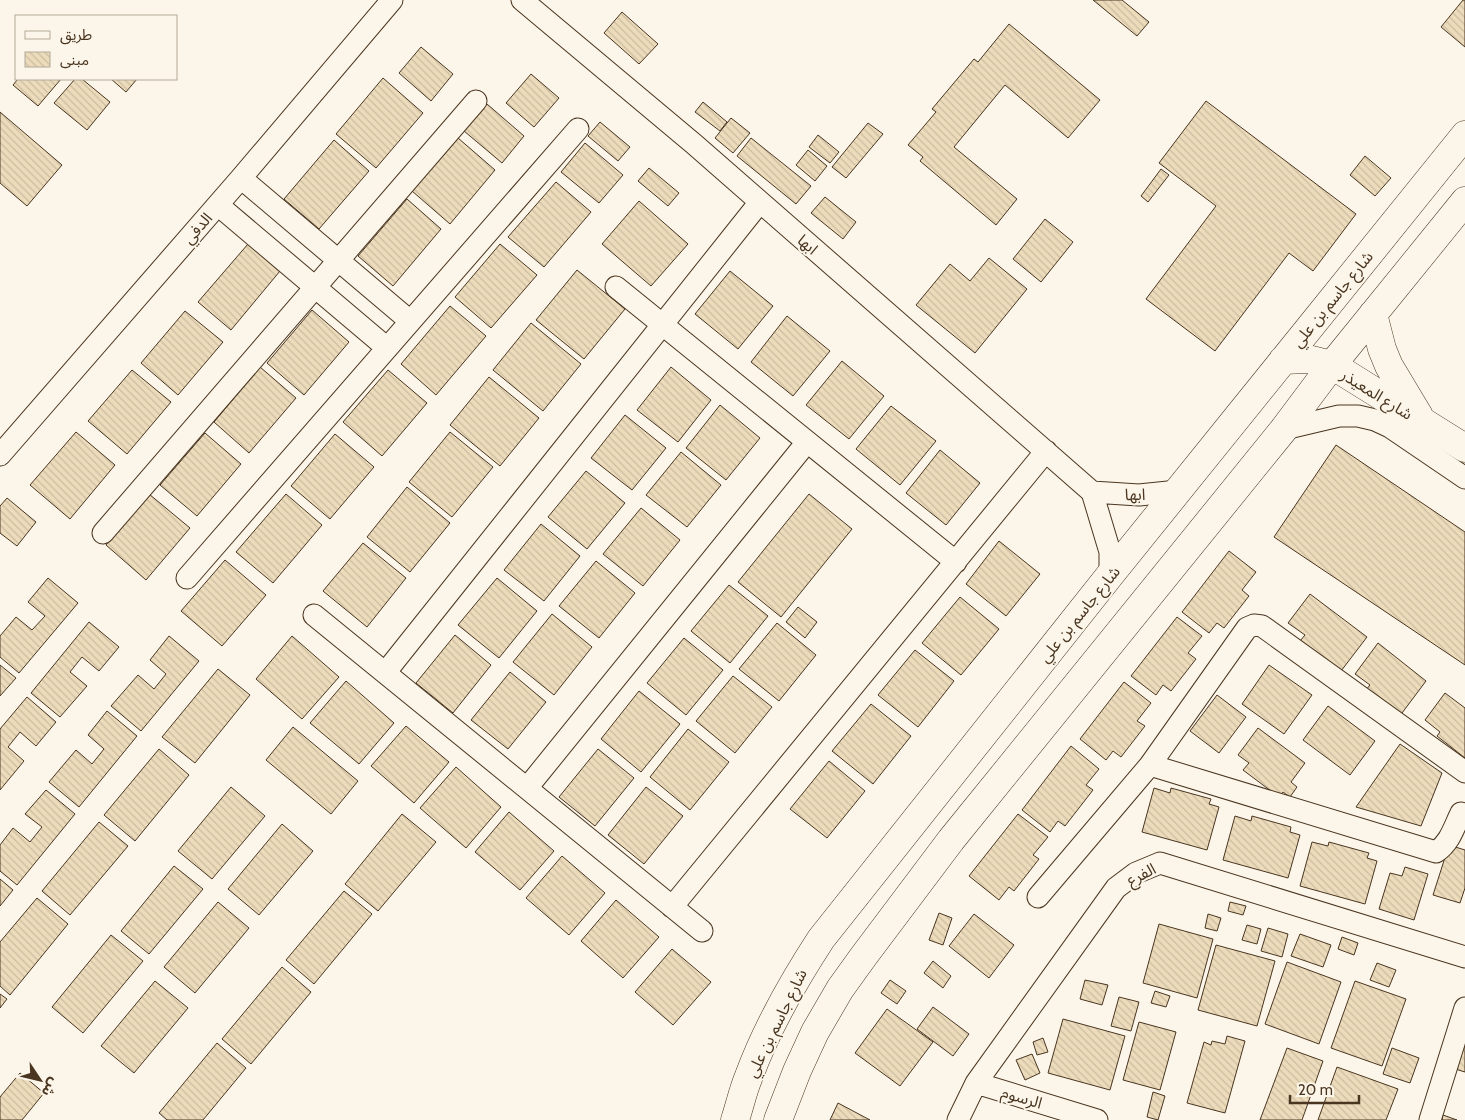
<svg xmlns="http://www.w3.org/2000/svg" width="1465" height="1120" font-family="Cabin,'Noto Sans Arabic',sans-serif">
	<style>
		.building { fill: url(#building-back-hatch); stroke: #4a3520 }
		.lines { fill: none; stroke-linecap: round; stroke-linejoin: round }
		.street-casing { stroke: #4a3520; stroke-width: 23 }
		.secondary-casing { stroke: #4a3520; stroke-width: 29 }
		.street { stroke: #fbf6e9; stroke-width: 21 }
		.secondary { stroke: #fbf6e9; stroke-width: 28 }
		.labels { text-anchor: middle; stroke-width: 4; stroke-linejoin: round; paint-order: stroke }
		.street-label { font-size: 16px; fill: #4a3520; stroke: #fbf6e9 }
	</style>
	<defs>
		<pattern id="building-back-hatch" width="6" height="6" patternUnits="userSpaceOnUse" patternTransform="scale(1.25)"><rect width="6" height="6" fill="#ecdcbc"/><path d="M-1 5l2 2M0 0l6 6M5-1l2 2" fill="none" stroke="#ccbda1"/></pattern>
	</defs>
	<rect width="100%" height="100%" fill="#fbf6e9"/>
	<!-- building -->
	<path class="building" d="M1093,0H1122L1149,22L1137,36Z
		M1463,0H1465V47L1441,27Z
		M622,12L658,44L639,64L604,33Z
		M1009,24L1100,100L1068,138L1005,85L954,147L1017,199L996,225L920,161L923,157L908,145L936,112L932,109L974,59L978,62Z
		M421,47L453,74L431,101L399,73Z
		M531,74L559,98L534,127L506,103Z
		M383,78L423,113L376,168L336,134Z
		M18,79H61L38,106L13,85Z
		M75,79H82L110,102L87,130L54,103Z
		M111,79H137L126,92Z
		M1206,101L1356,214L1313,271L1289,253L1215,351L1146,299L1216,206L1159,163Z
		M703,102L727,122L720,131L695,112Z
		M487,104L524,136L502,163L464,131Z
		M0,112L62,165L27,206L0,183Z
		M731,118L750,133L733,153L715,138Z
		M600,122L630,147L618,161L588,136Z
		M868,123L883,134L846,178L832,167Z
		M818,135L839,152L830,163L809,147Z
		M458,138L495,170L450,224L412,191Z
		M751,138L811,186L796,204L737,156Z
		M334,140L369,171L319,229L284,199Z
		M585,143L623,175L599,203L561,172Z
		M808,150L827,166L815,181L796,165Z
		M1365,156L1391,178L1375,196L1350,175Z
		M649,168L679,193L668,206L638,181Z
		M1161,169L1169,175L1148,202L1141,196Z
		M556,182L591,212L544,267L508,237Z
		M825,197L856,222L843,239L811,213Z
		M407,199L441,229L393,286L358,256Z
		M639,201L688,244L651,286L602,244Z
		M1045,219L1073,242L1041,282L1013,259Z
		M248,244L280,271L231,330L198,302Z
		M500,244L537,275L491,328L455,297Z
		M989,258L1027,289L975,353L916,305L950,264L970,281Z
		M577,270L625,309L584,359L536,320Z
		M730,271L773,306L738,349L695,314Z
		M450,306L486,336L436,395L401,364Z
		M312,310L349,342L304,395L267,363Z
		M185,311L223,342L178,395L141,363Z
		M787,316L830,351L793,396L751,362Z
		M531,323L581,364L543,411L493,370Z
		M842,361L884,396L849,439L806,405Z
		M260,367L296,398L249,453L214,422Z
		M671,367L711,400L678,442L637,410Z
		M132,370L171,402L127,454L88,421Z
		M388,370L427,403L382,456L343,422Z
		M489,377L539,418L500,466L450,425Z
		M720,405L760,438L726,480L686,448Z
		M891,406L936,441L900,485L856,449Z
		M625,415L666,448L632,490L591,458Z
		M76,432L115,465L70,519L30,485Z
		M450,432L493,467L452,517L409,482Z
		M205,433L241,464L197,516L160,485Z
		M335,434L374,467L330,519L291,486Z
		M1336,445L1465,532V665L1274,537Z
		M940,450L980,483L946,525L906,493Z
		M681,452L721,485L687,527L646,495Z
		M586,471L625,503L587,549L548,517Z
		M407,487L450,523L410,572L367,537Z
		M149,494L190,528L146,580L106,545Z
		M286,494L322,525L273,583L236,552Z
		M809,494L852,529L781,617L738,582Z
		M7,498L36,522L17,546L0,533V506Z
		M641,508L680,540L643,586L603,554Z
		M541,524L580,556L544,601L504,570Z
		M999,541L1040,574L1006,616L966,584Z
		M363,543L406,578L367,627L323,591Z
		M1229,551L1256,572L1242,590L1249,596L1224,628L1217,623L1209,633L1182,612Z
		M225,560L266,595L222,646L181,611Z
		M596,561L635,593L599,638L559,606Z
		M48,578L78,603L19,673L0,657V636L16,617L32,630L45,616L28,602Z
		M497,578L537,611L499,658L458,625Z
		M729,585L768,616L730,663L691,631Z
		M1310,594L1367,637L1341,671L1300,641L1305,635L1288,623Z
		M960,597L999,629L961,675L922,643Z
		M798,607L817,622L805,638L786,622Z
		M552,614L592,647L554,695L513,662Z
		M1177,617L1202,636L1188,653L1196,659L1171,691L1163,685L1156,695L1131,676Z
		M89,622L119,647L99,671L82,657L70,672L87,686L60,717L31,693Z
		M777,623L816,655L779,701L739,669Z
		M455,635L491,665L453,713L416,683Z
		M169,636L199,661L141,731L111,706L138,675L154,689L166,674L150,660Z
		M292,636L339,677L302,719L256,679Z
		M684,638L723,670L686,715L647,683Z
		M1378,643L1426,681L1399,717L1365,691L1370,685L1355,674Z
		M915,650L954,681L918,727L878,695Z
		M0,665L16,678L0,696Z
		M1269,665L1312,695L1284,734L1242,704Z
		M218,669L250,695L195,763L162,737Z
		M510,672L546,702L508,749L471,720Z
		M733,676L772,707L735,753L696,721Z
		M346,681L394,723L359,764L310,723Z
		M1124,682L1151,703L1137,721L1145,726L1121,757L1113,751L1106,760L1080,739Z
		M639,691L680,724L641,772L601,739Z
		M1445,693L1465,708V758L1437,736L1440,732L1425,720Z
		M1217,695L1246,717L1219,753L1190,731Z
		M27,697L56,722L36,746L20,732L8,747L24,761L0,790V729Z
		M871,704L911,736L873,784L832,751Z
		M1328,706L1375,741L1350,775L1303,740Z
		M107,711L137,736L79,807L49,782L76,750L92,764L104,749L88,735Z
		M406,726L449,762L414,803L371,766Z
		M293,727L358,781L331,814L266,760Z
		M1258,728L1305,763L1291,782L1297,787L1290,797L1283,792L1279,797L1243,770L1249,763L1238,755Z
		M688,729L729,762L690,810L650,777Z
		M1400,744L1442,773L1421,826L1356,807Z
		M1071,746L1099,769L1086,785L1093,790L1065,826L1058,821L1050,832L1022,810Z
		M159,749L189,775L135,841L104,815Z
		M598,749L634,778L595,826L559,797Z
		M829,761L865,791L827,838L790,809Z
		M456,767L501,807L466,848L420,808Z
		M231,787L265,816L212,879L178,851Z
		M646,787L683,816L644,864L608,835Z
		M1154,788L1170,793L1171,788L1211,799L1209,804L1219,807L1207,850L1142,832Z
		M46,790L75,814L17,885L0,871V845L13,828L30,842L42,827L25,814Z
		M509,812L554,851L520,890L475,852Z
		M402,814L436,842L378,911L345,884Z
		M1018,814L1048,837L1033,855L1039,859L1014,891L1009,887L999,900L969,876Z
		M1235,816L1251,821L1252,816L1291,827L1290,832L1300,835L1288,878L1223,860Z
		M99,822L128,846L70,915L42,891Z
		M282,824L313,851L259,915L228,889Z
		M1312,842L1328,846L1329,842L1369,853L1367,858L1377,861L1365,904L1300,886Z
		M1449,845L1465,850V888L1460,903L1433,895Z
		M562,856L605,893L569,935L526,898Z
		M174,866L203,889L149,954L121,931Z
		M1405,867L1428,874L1414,920L1379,909L1390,873L1402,876Z
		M0,879L13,890L0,906Z
		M344,891L372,914L314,984L286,960Z
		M37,898L68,924L10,995L0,986V942Z
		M616,900L659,937L623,978L581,941Z
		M218,902L249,928L195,993L164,967Z
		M1230,902L1246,906L1243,915L1228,911Z
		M939,913L952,918L943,945L929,940Z
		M974,914L1014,945L989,978L949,946Z
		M1208,914L1221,918L1217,931L1205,928Z
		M1159,924L1213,939L1197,998L1143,983Z
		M1247,925L1261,929L1257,944L1242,940Z
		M1268,928L1288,934L1282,957L1261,951Z
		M1300,934L1331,945L1323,967L1291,956Z
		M111,935L143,961L83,1033L52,1007Z
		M1342,937L1358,943L1354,955L1338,949Z
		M1216,945L1275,961L1257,1026L1198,1010Z
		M672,949L711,982L673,1025L635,992Z
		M933,961L951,976L943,988L924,973Z
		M1287,962L1341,982L1319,1044L1265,1024Z
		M1377,963L1396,970L1389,987L1370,980Z
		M282,967L311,992L251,1064L222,1039Z
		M890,980L906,991L897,1004L881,993Z
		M1085,980L1108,985L1102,1005L1080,999Z
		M155,981L188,1008L134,1073L101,1046Z
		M1355,981L1406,999L1382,1066L1331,1048Z
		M1155,991L1170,996L1166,1007L1151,1003Z
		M0,994L7,999L0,1008Z
		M1119,997L1139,1002L1131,1031L1111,1026Z
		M933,1007L969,1034L953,1056L917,1029Z
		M887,1009L933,1042L900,1086L855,1053Z
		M1063,1019L1125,1036L1110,1090L1048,1073Z
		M1139,1022L1176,1032L1160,1090L1123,1080Z
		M1227,1036L1245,1041L1225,1113L1187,1103L1204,1042L1211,1045L1212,1041L1225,1044Z
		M1043,1038L1048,1052L1037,1055L1033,1042Z
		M217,1043L246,1068L203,1120H167L159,1113Z
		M1460,1045L1465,1047V1072L1452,1068Z
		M1287,1048L1323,1061L1302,1120H1260Z
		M1392,1048L1419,1058L1410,1083L1383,1074Z
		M1032,1054L1040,1073L1025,1080L1016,1060Z
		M1337,1067L1398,1089L1386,1120H1318Z
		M20,1073L44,1093L22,1120H0V1097Z
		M1153,1092L1165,1096L1158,1120L1147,1117Z
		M838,1103L870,1120H830Z
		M1443,1115L1457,1120H1442Z"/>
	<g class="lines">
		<defs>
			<path id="street" d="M522,0L694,144L1092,492L1110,552V575
				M241,178L410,321
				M218,205L387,348
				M616,287L956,562
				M1284,429L1339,416H1358L1375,420L1390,427L1465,478
				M0,455L241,178L392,0
				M1092,492L1139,495L1178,491
				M103,533L476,101
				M187,578L578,129
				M314,615L702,931
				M385,673L760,202
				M1150,765L1436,852C1450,843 1454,827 1461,813
				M527,788L807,442
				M1038,897L1150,765L1247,628L1254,625L1262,626L1465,772
				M672,907L1046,451
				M976,1083L1097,1120
				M958,1120L976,1083L1116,888L1136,873L1160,863L1465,957
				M1430,1120L1465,1008"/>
			<path id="secondary" d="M1373,314L1382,349L1389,366L1419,416
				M1283,360L1308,359L1332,365L1465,448
				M735,1120C740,1105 743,1090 749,1076C767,1027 793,982 821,939L1110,575L1465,135
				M778,1120L797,1071L815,1032L840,989L863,957L951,840L1284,429L1332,365L1465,201"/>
		</defs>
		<!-- street casing -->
		<use href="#street" class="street-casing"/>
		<!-- secondary casing -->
		<use href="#secondary" class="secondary-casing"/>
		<!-- street -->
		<use href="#street" class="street"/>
		<!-- secondary -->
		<use href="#secondary" class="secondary"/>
	</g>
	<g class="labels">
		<!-- street labels -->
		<g class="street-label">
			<text transform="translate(197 228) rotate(-49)" y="6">الدفي</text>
			<text transform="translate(808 244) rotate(41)" y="6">ابها</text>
			<text transform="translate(1332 299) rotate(-51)" y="6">شارع جاسم بن علي</text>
			<text transform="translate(1377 394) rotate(32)" y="6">شارع المعيذر</text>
			<text transform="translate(1135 494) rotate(-1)" y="6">ابها</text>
			<text transform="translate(1079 614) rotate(-51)" y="6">شارع جاسم بن علي</text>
			<text transform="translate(1141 874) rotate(-27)" y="6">الفرع</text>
			<text transform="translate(776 1023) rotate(-64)" y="6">شارع جاسم بن علي</text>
			<text transform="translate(1022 1097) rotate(17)" y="6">الرسوم</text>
		</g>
	</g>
	<!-- legend -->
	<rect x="15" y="15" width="162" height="65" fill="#fbf6e9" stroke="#b4a999"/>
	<rect x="25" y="31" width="25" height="8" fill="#fbf6e9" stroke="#b4a999"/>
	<text x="60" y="40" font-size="15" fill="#4a3520">طريق</text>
	<rect x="25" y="52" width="25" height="15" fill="url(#building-back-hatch)" stroke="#b4a999"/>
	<text x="60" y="65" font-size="15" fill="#4a3520">مبنى</text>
	<!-- north arrow -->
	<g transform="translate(40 1080) rotate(125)" stroke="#fbf6e9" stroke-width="4" paint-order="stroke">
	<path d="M0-4L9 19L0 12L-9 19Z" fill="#4a3520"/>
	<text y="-8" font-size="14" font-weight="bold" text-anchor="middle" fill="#4a3520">ش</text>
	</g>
	<!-- scale -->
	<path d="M1290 1095v8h69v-8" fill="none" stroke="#4a3520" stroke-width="2.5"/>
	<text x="1298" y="1095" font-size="15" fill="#4a3520" stroke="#fbf6e9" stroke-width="4" paint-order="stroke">20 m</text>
</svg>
